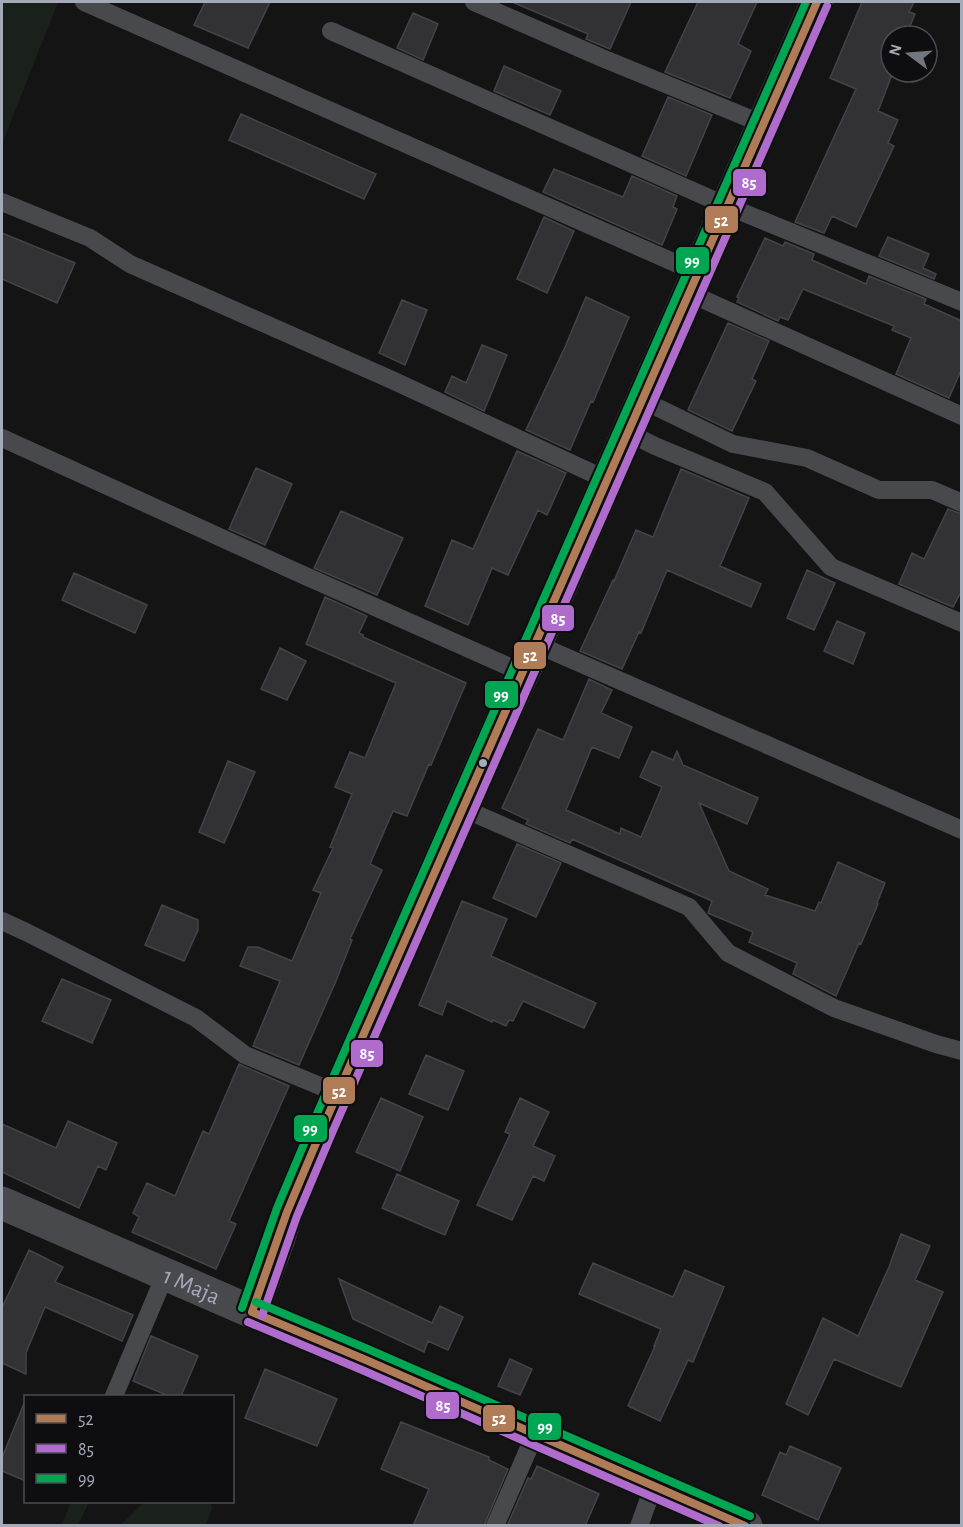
<svg xmlns="http://www.w3.org/2000/svg" width="963" height="1527" font-family="'Alegreya Sans',sans-serif">
	<style>
		.green { fill: #1a211b }
		.building { fill: #323234; stroke: #424448; stroke-width: 1.5 }
		.lines { fill: none; stroke-linecap: round; stroke-linejoin: round }
		.lane { stroke: #48494d; stroke-width: 18 }
		.street { stroke: #48494d; stroke-width: 33 }
		.secondary { stroke: #46484c; stroke-width: 33 }
		.bus-1-casing { stroke: #0e0e10; stroke-width: 12 }
		.bus-2-casing { stroke: #0e0e10; stroke-width: 12 }
		.bus-3-casing { stroke: #0e0e10; stroke-width: 12 }
		.bus-1 { stroke: #b07c57; stroke-width: 8 }
		.bus-2 { stroke: #b06ccc; stroke-width: 8 }
		.bus-3 { stroke: #00a651; stroke-width: 8 }
		.bus-dot { fill: #a4aab7; stroke: #0e0e10; stroke-width: 2 }
		.labels { text-anchor: middle; stroke-width: 4.5; stroke-linejoin: round; paint-order: stroke }
		.street-label { font-size: 24px; fill: #a4aab7; stroke: #0e0e10 }
		.line-badge { stroke: #0e0e10; stroke-width: 2 }
		.badge-label { font-size: 16px; text-anchor: middle; font-weight: bold; fill: #fff }
	</style>
	<rect width="100%" height="100%" fill="#141414"/>
	<!-- green -->
	<path class="green" d="M2,2H58L2,144Z
		M71,1502H89L78,1525H62Z
		M144,1502H182L189,1504L193,1502H211L212,1508L206,1525H122L124,1522Z"/>
	<!-- building -->
	<path class="building" d="M205,2H270L248,48L194,25Z
		M512,2H631L610,49L586,39L588,34Z
		M698,2H757L738,44L751,51L730,98L665,72Z
		M862,2H914L909,12L915,14L906,36H891V72H893L878,111L898,120L888,143L894,146L856,227L832,216L824,233L795,222L856,89L830,78Z
		M413,13L438,24L423,60L397,48Z
		M504,66L561,91L550,115L494,91Z
		M668,97L712,115L686,176L642,156Z
		M241,114L376,174L364,199L229,140Z
		M554,169L623,197L632,176L677,196L673,207L677,209L662,245L543,192Z
		M544,217L574,231L547,293L517,279Z
		M2,233L75,263L57,303L2,279Z
		M888,237L929,254L923,268L936,274L934,279L879,256Z
		M765,238L783,246L785,242L814,254L812,260L866,284L869,276L926,299L924,304L962,321V368L949,398L896,374L911,338L892,330L894,326L803,289L788,320L780,317L778,321L737,302L739,298L737,297Z
		M586,297L629,317L593,402L591,401L570,450L526,430L565,347Z
		M402,300L427,310L405,365L379,353Z
		M728,323L769,341L752,379L756,381L732,431L688,410Z
		M482,345L507,355L484,411L445,392L452,376L466,383Z
		M517,451L566,473L547,515L538,510L508,575L492,568L468,625L425,606L452,540L473,549Z
		M256,468L292,484L265,545L229,529Z
		M681,469L749,498L720,566L761,584L751,607L667,570L641,633L639,632L622,669L580,651L613,580L614,581L636,530L653,537Z
		M948,509L962,514V590L953,607L899,584L912,553L924,559Z
		M341,511L403,538L377,595L314,568Z
		M807,570L835,583L814,630L787,618Z
		M74,573L147,605L135,633L62,600Z
		M325,597L367,616L359,633L363,635V637L466,683L431,765L429,764L407,816L393,811L370,864L382,870L350,939L352,940L336,981L299,1065L253,1046L280,981L240,966L248,947H258L292,961L321,893L313,890L333,848L330,847L352,794L335,787L350,752L365,758L396,683L306,644Z
		M837,621L865,633L853,664L824,651Z
		M280,648L306,661L287,700L261,689Z
		M589,679L612,690L601,713L632,727L619,758L592,747L566,810L620,834L621,828L641,837L662,787L640,777L652,751L673,760L677,751L683,765L758,798L747,824L699,803L729,871L768,889L765,895L815,911L819,902L821,903L838,862L885,883L877,903L878,904L861,944L859,943L836,996L793,974L797,963L749,942L753,932L708,913L712,901L572,839L570,843L526,824L528,820L502,808L538,729L563,740Z
		M228,761L255,772L224,843L199,832Z
		M517,844L561,863L536,917L493,898Z
		M462,901L507,919L491,956L596,1003L584,1028L523,1001L513,1021L509,1020L506,1026L493,1020L492,1022L447,1001L442,1015L419,1005Z
		M162,905L198,920V930L184,961L145,945Z
		M62,979L111,1000L92,1043L42,1021Z
		M426,1055L464,1071L448,1110L409,1094Z
		M239,1064L289,1086L229,1221L236,1224L216,1269L132,1232L139,1217L133,1213L147,1183L175,1196L203,1131L209,1134Z
		M381,1098L423,1117L400,1171L356,1152Z
		M520,1098L549,1112L533,1146L555,1156L544,1181L533,1176L512,1220L477,1205L510,1134L505,1132Z
		M68,1121L117,1143L106,1170L98,1166L79,1208L2,1172V1124L56,1148Z
		M397,1174L459,1201L445,1235L382,1208Z
		M901,1234L930,1246L915,1280L943,1292L901,1387L834,1359L808,1415L786,1404L823,1318L858,1336L889,1267Z
		M29,1250L63,1267L55,1282L133,1315L122,1341L45,1307L26,1353V1374L2,1363V1308Z
		M593,1263L673,1297L685,1270L724,1287L693,1362L688,1360L660,1421L628,1406L655,1346H654L661,1329L579,1294Z
		M339,1279L432,1323L440,1306L463,1317L448,1350L428,1341L424,1352L353,1319Z
		M151,1336L198,1356L181,1396H169L133,1381Z
		M510,1359L532,1369L520,1395L498,1386Z
		M265,1369L337,1399L317,1446L245,1418Z
		M25,1401H26V1481L2,1471V1458Z
		M401,1422L489,1457V1460L508,1469L484,1526H413L429,1489L381,1469Z
		M790,1446L841,1468L818,1520L762,1495L780,1452L786,1455Z
		M537,1466L599,1494L585,1526H507L528,1478L531,1479Z"/>
	<g class="lines">
		<!-- lane -->
		<path class="lane" d="M84,2L698,273
			M474,2L602,58L763,124
			M331,31L727,206L962,302
			M2,202L90,238L130,264L392,380L607,480
			M689,293L962,416
			M642,400L733,444L807,458L879,490H932L962,503
			M627,432L655,446L765,492L831,567L962,623
			M2,438L292,570L523,673
			M536,644L962,830
			M462,808L689,907L728,953L834,1008L936,1044L962,1051
			M2,921L26,932L196,1018L245,1055L337,1093
			M114,1396L165,1275
			M495,1526L535,1434
			M639,1526L654,1485"/>
		<!-- street -->
		<path class="street" id="s1" d="M2,1203L252,1312"/>
		<!-- secondary -->
		<path class="secondary" d="M746,1526L366,1360L252,1312L279,1238L287,1212L322,1129L483,762L536,644L607,480L817,2"/>
		<defs>
			<path id="bus-1" d="M252,1312L287,1212L322,1129L817,2
				M252,1312L366,1360L745,1526"/>
			<path id="bus-2" d="M262,1316L297,1216L332,1133L827,6
				M248,1322L362,1370L719,1526"/>
			<path id="bus-3" d="M256,1302L370,1350L750,1516
				M242,1308L277,1208L312,1125L806,2"/>
		</defs>
		<!-- bus-1 casing -->
		<use href="#bus-1" class="bus-1-casing"/>
		<!-- bus-2 casing -->
		<use href="#bus-2" class="bus-2-casing"/>
		<!-- bus-3 casing -->
		<use href="#bus-3" class="bus-3-casing"/>
		<!-- bus-1 -->
		<use href="#bus-1" class="bus-1"/>
		<!-- bus-2 -->
		<use href="#bus-2" class="bus-2"/>
		<!-- bus-3 -->
		<use href="#bus-3" class="bus-3"/>
	</g>
	<!-- markers -->
	<circle class="bus-dot" cx="483" cy="763" r="5"/>
	<g class="labels">
		<!-- street labels -->
		<g class="street-label">
			<text dy="8" stroke="none"><textPath href="#s1" startOffset="207">1 Maja</textPath></text>
		</g>
	</g>
	<g class="line-badge">
		<rect x="732" y="168" width="35" height="29" rx="6" fill="#b06ccc"/>
		<rect x="704" y="205" width="35" height="29" rx="6" fill="#b07c57"/>
		<rect x="675" y="246" width="35" height="29" rx="6" fill="#00a651"/>
		<rect x="541" y="604" width="34" height="28" rx="6" fill="#b06ccc"/>
		<rect x="513" y="641" width="34" height="29" rx="6" fill="#b07c57"/>
		<rect x="484" y="680" width="35" height="29" rx="6" fill="#00a651"/>
		<rect x="350" y="1039" width="34" height="29" rx="6" fill="#b06ccc"/>
		<rect x="322" y="1076" width="34" height="29" rx="6" fill="#b07c57"/>
		<rect x="293" y="1114" width="35" height="29" rx="6" fill="#00a651"/>
		<rect x="425" y="1391" width="35" height="29" rx="6" fill="#b06ccc"/>
		<rect x="482" y="1404" width="34" height="29" rx="6" fill="#b07c57"/>
		<rect x="527" y="1412" width="35" height="29" rx="6" fill="#00a651"/>
	</g>
	<g class="badge-label">
		<text x="749" y="188">85</text>
		<text x="721" y="226">52</text>
		<text x="692" y="266">99</text>
		<text x="558" y="624">85</text>
		<text x="530" y="661">52</text>
		<text x="501" y="700">99</text>
		<text x="367" y="1059">85</text>
		<text x="339" y="1097">52</text>
		<text x="310" y="1134">99</text>
		<text x="443" y="1411">85</text>
		<text x="499" y="1424">52</text>
		<text x="545" y="1432">99</text>
	</g>
	<!-- border -->
	<rect width="963" height="1527" fill="none" stroke="#a4aab7" stroke-width="6"/>
	<!-- legend -->
	<rect x="24" y="1395" width="210" height="108" fill="#0e0e10" stroke="#4a4c53" stroke-width="1.5"/>
	<rect x="36" y="1414" width="30" height="9" fill="#b07c57" stroke="#4a4c53" stroke-width="1.5"/>
	<text x="78" y="1425" font-size="18" fill="#a4aab7">52</text>
	<rect x="36" y="1444" width="30" height="9" fill="#b06ccc" stroke="#4a4c53" stroke-width="1.5"/>
	<text x="78" y="1455" font-size="18" fill="#a4aab7">85</text>
	<rect x="36" y="1474" width="30" height="9" fill="#00a651" stroke="#4a4c53" stroke-width="1.5"/>
	<text x="78" y="1485" font-size="18" fill="#a4aab7">99</text>
	<!-- north arrow -->
	<g transform="translate(909 54) rotate(286)"><circle r="28" fill="#0e0e10" stroke="#4a4c53" stroke-width="1.5"/>
	<path d="M0-4.5L10 22L0 15L-10 22Z" fill="#72767e"/>
	<text y="-9" font-size="16" font-weight="bold" text-anchor="middle" fill="#a4aab7">N</text>
	</g>
</svg>
